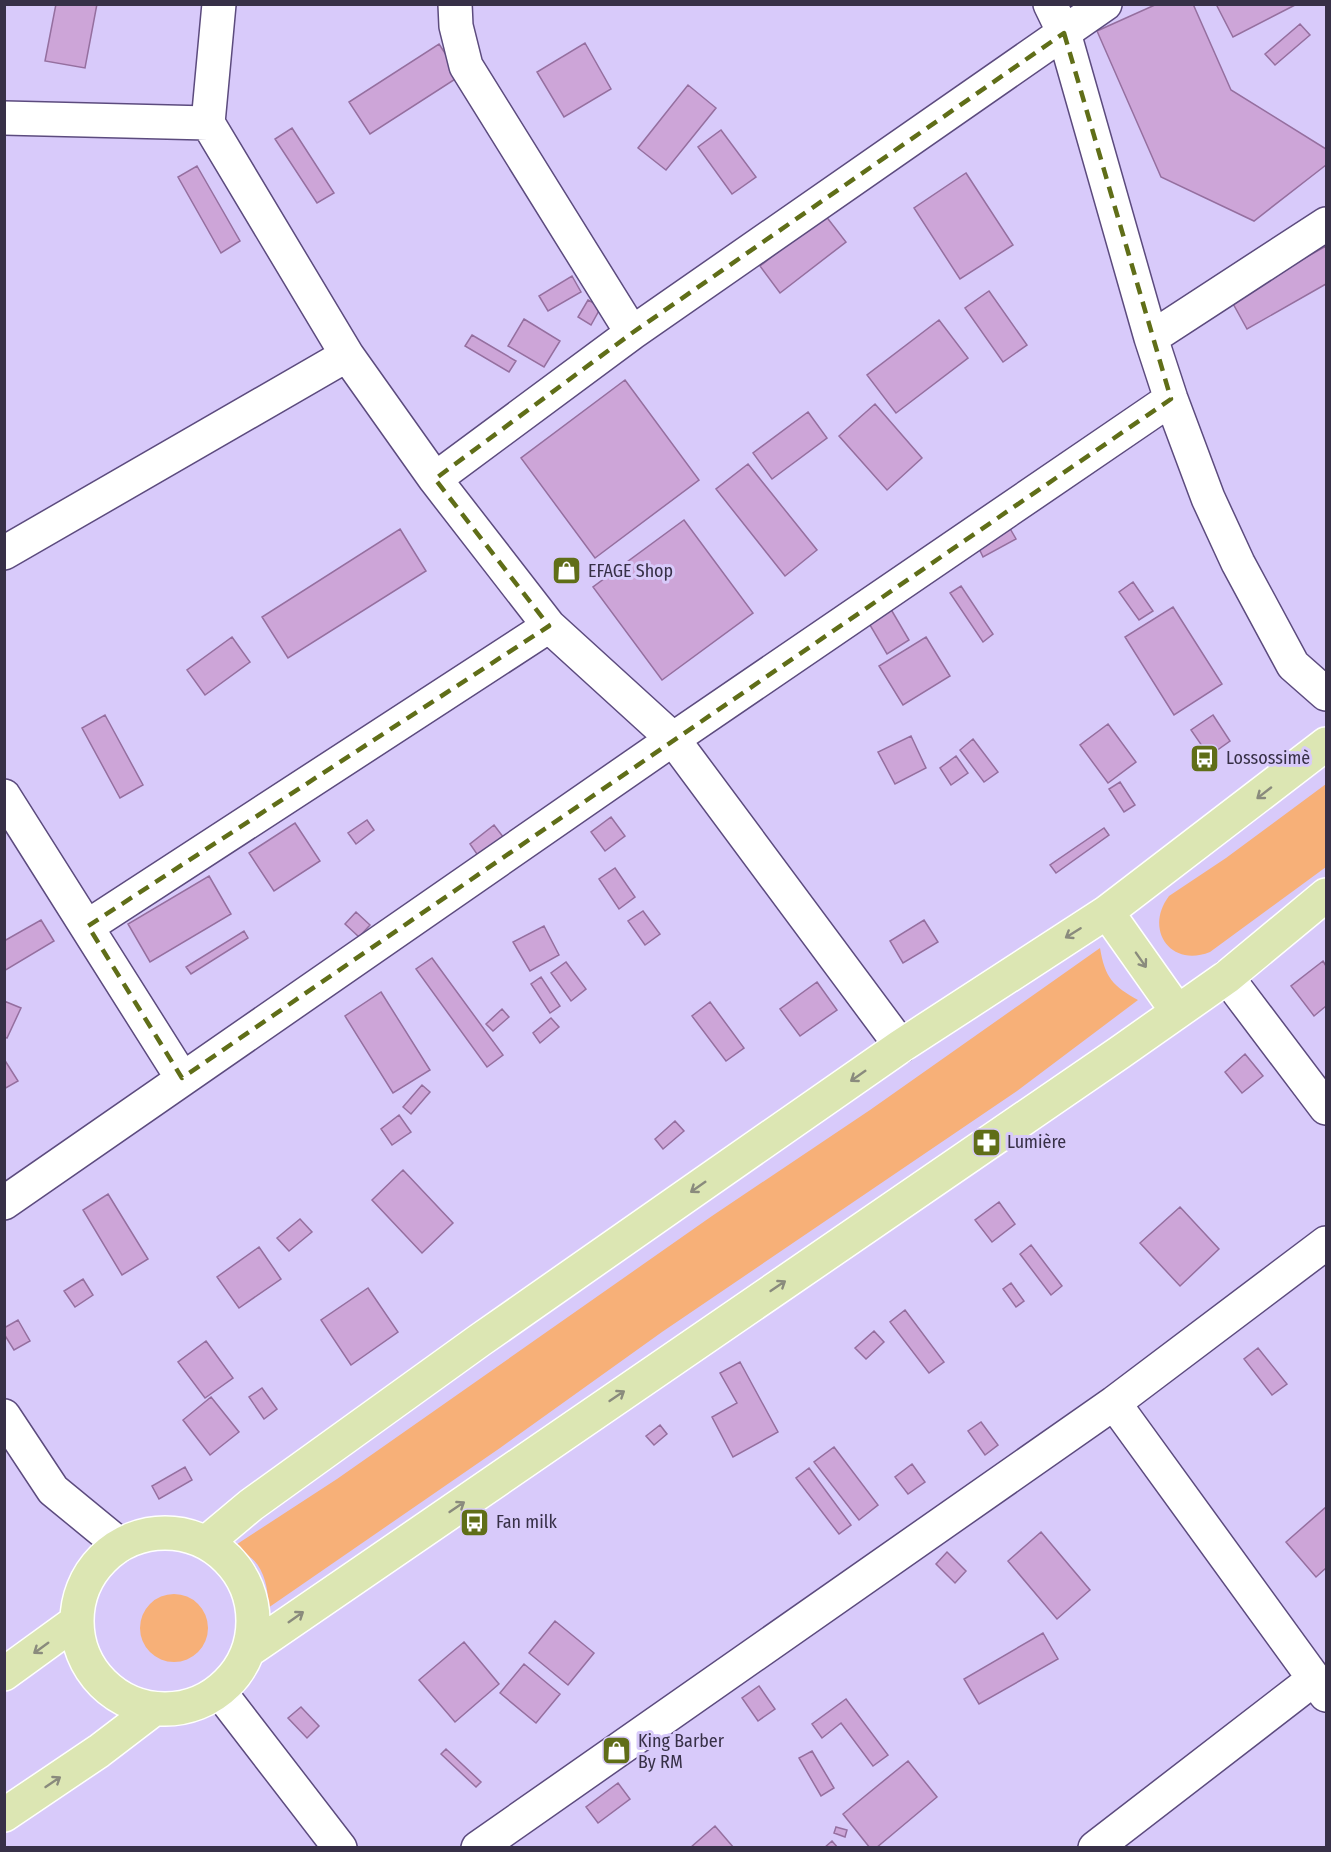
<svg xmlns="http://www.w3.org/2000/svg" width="1331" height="1852" font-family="'Fira Sans Condensed',sans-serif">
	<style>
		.green { fill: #f7b078 }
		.building { fill: #cda5d8; stroke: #956f9f; stroke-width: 1.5 }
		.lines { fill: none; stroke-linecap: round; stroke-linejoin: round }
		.street-casing { stroke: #5c4b7e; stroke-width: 36 }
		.primary-casing { stroke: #fff; stroke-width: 36 }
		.street { stroke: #fff; stroke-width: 33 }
		.primary { stroke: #dce6b3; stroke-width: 33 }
		.oneway { stroke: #8a8b7d }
		.marked { fill: none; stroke: #606e18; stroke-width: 4.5; stroke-dasharray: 12 8; stroke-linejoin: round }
		.labels { text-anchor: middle; stroke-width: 6; stroke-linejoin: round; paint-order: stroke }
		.poi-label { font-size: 18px; fill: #373047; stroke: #d8cafa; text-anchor: start }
	</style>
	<rect width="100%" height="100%" fill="#d8cafa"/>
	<!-- green -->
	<path class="green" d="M1326,784V867L1210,952C1170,968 1144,929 1169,896L1226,858Z
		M1100,948C1105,978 1113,986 1138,1000L1017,1091L662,1332L500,1448L268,1608C269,1590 264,1565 247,1555C242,1552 234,1551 228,1550L337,1479L712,1216L870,1110Z
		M140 1628a34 34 0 1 1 68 0a34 34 0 1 1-68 0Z"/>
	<!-- building -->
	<path class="building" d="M56,4H97L85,68L45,61Z
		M1157,4H1193L1231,90L1326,149V165L1254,221L1161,177L1097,31Z
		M1216,4H1297L1233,37Z
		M1300,24L1310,35L1275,65L1265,54Z
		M585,43L611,89L564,117L537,72Z
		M439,44L460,76L370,134L349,102Z
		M688,85L716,108L666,170L638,148Z
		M292,128L334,193L317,203L275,139Z
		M721,130L756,177L732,194L698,147Z
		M197,166L240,241L221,253L178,177Z
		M966,173L1013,245L960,279L914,208Z
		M825,215L846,242L780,293L760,266Z
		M1326,246V284L1247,329L1231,300Z
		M572,276L581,292L548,311L539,296Z
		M989,291L1027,345L1003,362L965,308Z
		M588,300L601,307L591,325L578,317Z
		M524,319L560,341L544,367L508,346Z
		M939,320L968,358L896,413L867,375Z
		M472,335L516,361L509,372L465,346Z
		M625,380L699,480L595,558L521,458Z
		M875,404L922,458L887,490L839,436Z
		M808,412L827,438L772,479L753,453Z
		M748,464L817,550L785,576L716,489Z
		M684,520L753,613L662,680L593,587Z
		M1008,525L1016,539L983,557L976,542Z
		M400,529L426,571L288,658L262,617Z
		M1133,582L1153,611L1139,620L1119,592Z
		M961,586L993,634L983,642L950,593Z
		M889,606L909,640L887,654L867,620Z
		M1173,607L1222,684L1174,715L1125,637Z
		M232,637L250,662L205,695L187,670Z
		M926,637L950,676L903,705L879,666Z
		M105,715L143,785L120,798L82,728Z
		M1213,715L1230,741L1209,756L1191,730Z
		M1108,724L1136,762L1108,783L1080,745Z
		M911,736L926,768L895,784L878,752Z
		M973,739L998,772L984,782L960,750Z
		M956,756L968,773L951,785L940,768Z
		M1120,782L1135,805L1124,812L1109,789Z
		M611,817L625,836L605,851L591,832Z
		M367,820L374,830L356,844L348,833Z
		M295,823L320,861L274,891L249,853Z
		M494,825L504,838L479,857L470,844Z
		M1104,828L1109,835L1056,873L1050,865Z
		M615,868L635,897L619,909L599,879Z
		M209,876L231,914L150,962L128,924Z
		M643,911L660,934L645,945L628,921Z
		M356,912L370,925L359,937L345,924Z
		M41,920L54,941L4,971V941Z
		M924,920L938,942L903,963L890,941Z
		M544,926L559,955L530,971L513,942Z
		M244,931L248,938L191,974L186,967Z
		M432,958L503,1055L487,1067L416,969Z
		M1323,961L1326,966V1006L1314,1016L1291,986Z
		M566,962L586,989L571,1001L551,973Z
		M541,977L560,1006L550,1013L531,984Z
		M817,982L837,1010L800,1036L780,1009Z
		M381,992L430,1070L393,1093L345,1016Z
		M4,1001L21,1008L7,1038L4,1037Z
		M710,1002L744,1048L726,1061L692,1016Z
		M502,1009L509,1017L493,1031L486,1024Z
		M551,1018L559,1027L540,1043L533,1033Z
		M1245,1054L1263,1076L1242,1093L1225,1072Z
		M4,1059L18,1081L4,1089Z
		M422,1085L430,1092L411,1114L403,1107Z
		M399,1115L411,1132L392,1145L381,1129Z
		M675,1121L684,1131L663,1149L655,1139Z
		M403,1170L453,1223L422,1253L372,1200Z
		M108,1194L148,1259L122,1275L83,1210Z
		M999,1202L1015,1224L992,1242L975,1220Z
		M1180,1207L1219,1249L1180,1286L1140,1243Z
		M300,1219L312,1232L289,1251L277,1238Z
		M1031,1245L1062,1286L1051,1295L1020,1254Z
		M259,1247L281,1279L239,1308L217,1277Z
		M83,1279L93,1295L75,1307L64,1291Z
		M1011,1283L1024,1301L1016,1307L1003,1289Z
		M368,1288L398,1332L351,1365L321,1320Z
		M905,1310L944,1362L929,1373L890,1322Z
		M18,1320L30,1341L14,1350L4,1334V1328Z
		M874,1331L884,1342L866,1359L855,1348Z
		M206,1341L233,1378L205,1398L178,1362Z
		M1258,1348L1287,1384L1272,1395L1244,1359Z
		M740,1362L778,1432L733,1457L712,1417L737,1403L720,1373Z
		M262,1388L277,1409L264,1419L249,1397Z
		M211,1397L239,1432L210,1455L183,1420Z
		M981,1422L998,1445L985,1455L968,1431Z
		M660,1425L667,1434L654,1445L646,1436Z
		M834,1447L878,1505L859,1520L814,1462Z
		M912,1464L925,1482L908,1494L895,1477Z
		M185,1467L192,1480L159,1499L152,1486Z
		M809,1468L851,1525L839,1534L796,1478Z
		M1326,1507V1568L1316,1577L1286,1542Z
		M1041,1532L1090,1590L1057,1619L1008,1561Z
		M947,1552L966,1571L955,1583L936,1564Z
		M555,1621L594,1653L568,1685L529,1653Z
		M1043,1633L1058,1659L979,1704L964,1679Z
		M464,1642L499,1684L455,1722L419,1680Z
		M524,1664L560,1694L536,1723L500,1693Z
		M759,1686L775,1709L758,1721L742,1698Z
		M846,1699L888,1755L873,1766L841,1723L822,1738L812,1724Z
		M301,1707L319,1726L307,1738L288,1718Z
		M446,1749L481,1782L476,1787L441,1754Z
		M812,1751L834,1788L821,1796L799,1758Z
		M908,1761L937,1797L876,1848H870L843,1814Z
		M618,1783L630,1799L598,1823L586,1807Z
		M715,1826L734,1848H690Z
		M836,1827L847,1830L845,1837L834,1833Z
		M832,1841L838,1848H824Z"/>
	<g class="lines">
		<defs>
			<path id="street" d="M219,4L208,123L347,355L435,479L549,626L673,739L901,1046
				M455,4L456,26L466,66L632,333
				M1050,4L1064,33L1151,338L1171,399L1208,498L1238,563L1293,665L1326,694
				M4,118L208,123
				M1151,338L1326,224
				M435,479L632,333L1105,4
				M4,553L347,355
				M4,796L182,1078
				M88,926L549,626
				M1227,977L1326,1108
				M4,1203L673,739L1171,399
				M1114,1403L1326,1695
				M4,1416L53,1490L120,1545
				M219,1691L340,1848
				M478,1848L1114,1403L1326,1243
				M1095,1848L1314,1679"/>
			<path id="primary" d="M1107,912L1177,1011
				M77 1621a88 88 0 1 1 176 0a88 88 0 1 1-176 0Z
				M208,1541L251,1505L480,1340L703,1184L901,1046L1107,912L1326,744
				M248,1651L1119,1053L1227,977L1326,895
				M4,1674L77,1621
				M4,1815L99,1751L154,1709"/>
		</defs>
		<!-- street casing -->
		<use href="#street" class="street-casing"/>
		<!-- primary casing -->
		<use href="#primary" class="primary-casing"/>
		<!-- street -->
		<use href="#street" class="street"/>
		<!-- primary -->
		<use href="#primary" class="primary"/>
	</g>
	<!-- one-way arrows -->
	<defs><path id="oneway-shaft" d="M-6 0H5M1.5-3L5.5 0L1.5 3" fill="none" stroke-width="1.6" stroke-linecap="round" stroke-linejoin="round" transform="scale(1.5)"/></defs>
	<g class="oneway">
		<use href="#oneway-shaft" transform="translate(1264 793) rotate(142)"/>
		<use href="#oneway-shaft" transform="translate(1073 933) rotate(148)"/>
		<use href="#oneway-shaft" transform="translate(1141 960) rotate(55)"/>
		<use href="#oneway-shaft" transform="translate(858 1076) rotate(145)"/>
		<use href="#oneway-shaft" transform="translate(698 1187) rotate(145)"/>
		<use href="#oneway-shaft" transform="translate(778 1286) rotate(-34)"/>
		<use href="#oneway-shaft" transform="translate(617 1396) rotate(-34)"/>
		<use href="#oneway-shaft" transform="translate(457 1507) rotate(-34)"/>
		<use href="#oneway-shaft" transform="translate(296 1617) rotate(-35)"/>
		<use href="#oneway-shaft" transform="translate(41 1648) rotate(144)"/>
		<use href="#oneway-shaft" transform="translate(53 1782) rotate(-34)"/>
	</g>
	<!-- marked area -->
	<path class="marked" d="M1064,33L1171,399L182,1078L88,926L549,626L435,479L632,333Z"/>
	<!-- icons -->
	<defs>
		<symbol id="shop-square" viewBox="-11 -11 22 22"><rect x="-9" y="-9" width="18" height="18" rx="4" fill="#606e18" stroke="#d8cafa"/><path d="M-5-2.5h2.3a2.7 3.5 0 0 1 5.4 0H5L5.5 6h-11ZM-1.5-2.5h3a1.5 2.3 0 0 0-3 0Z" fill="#fff"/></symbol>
		<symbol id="bus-square" viewBox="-11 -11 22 22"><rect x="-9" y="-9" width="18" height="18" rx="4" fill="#606e18" stroke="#d8cafa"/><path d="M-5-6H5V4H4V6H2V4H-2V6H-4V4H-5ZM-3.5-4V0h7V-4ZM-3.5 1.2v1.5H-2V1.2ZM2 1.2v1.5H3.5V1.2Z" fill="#fff"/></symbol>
		<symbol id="pharmacy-square" viewBox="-11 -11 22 22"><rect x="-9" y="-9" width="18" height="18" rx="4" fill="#606e18" stroke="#d8cafa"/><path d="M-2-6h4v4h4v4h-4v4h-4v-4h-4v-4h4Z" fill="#fff"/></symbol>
	</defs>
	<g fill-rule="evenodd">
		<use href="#shop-square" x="550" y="554" width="33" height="33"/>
		<use href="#bus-square" x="1188" y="742" width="33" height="33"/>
		<use href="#pharmacy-square" x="970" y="1126" width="33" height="33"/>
		<use href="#bus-square" x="458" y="1506" width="33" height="33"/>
		<use href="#shop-square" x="600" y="1734" width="33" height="33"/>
	</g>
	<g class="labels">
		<!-- poi labels -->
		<g class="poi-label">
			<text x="588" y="577">EFAGE Shop</text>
			<text x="1226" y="764">Lossossimè</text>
			<text x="1007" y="1148">Lumière</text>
			<text x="496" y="1528">Fan milk</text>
			<text x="638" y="1747">King Barber<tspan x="638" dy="21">By RM</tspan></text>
		</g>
	</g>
	<!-- border -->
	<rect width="1331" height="1852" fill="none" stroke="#373047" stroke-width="12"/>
</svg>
